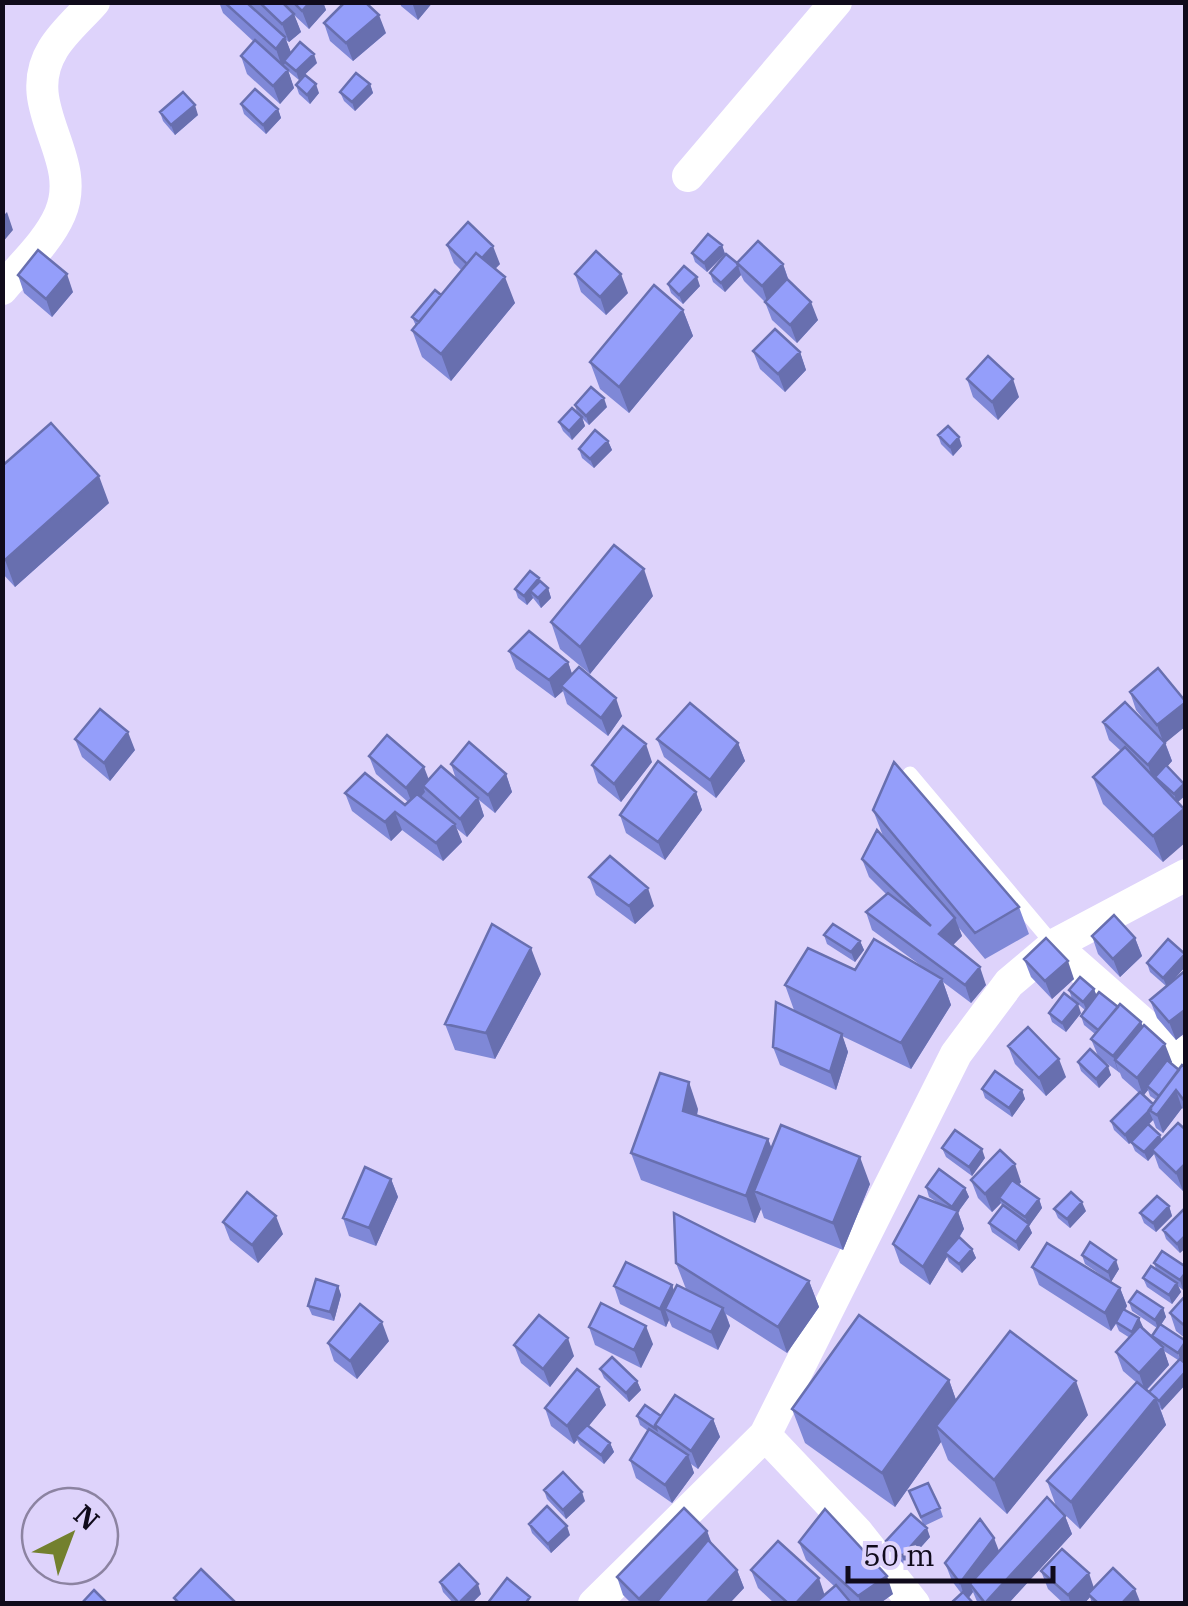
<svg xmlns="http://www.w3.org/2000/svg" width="1188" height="1606" font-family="'IBM Plex Serif',serif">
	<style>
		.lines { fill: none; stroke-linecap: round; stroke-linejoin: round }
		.service { stroke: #fff; stroke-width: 15 }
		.minor { stroke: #fff; stroke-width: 32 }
		.wall { fill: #7f88d7; fill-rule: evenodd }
		.shaded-wall { fill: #686faf }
		.building { fill: #949efa; stroke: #686faf; stroke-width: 2.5 }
	</style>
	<rect width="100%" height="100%" fill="#ded3fb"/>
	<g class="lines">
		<!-- service -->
		<path class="service" d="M910,774L1054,945"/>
		<!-- minor -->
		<path class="minor" d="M688,176L836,2
			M2,289C21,266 48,242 60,214C85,156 17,107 53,49C63,32 81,17 94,2
			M1054,945L1186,1061
			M594,1604L765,1435
			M914,1604L857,1532L765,1435L956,1054L1009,983L1054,945L1186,875"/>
	</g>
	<!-- wall -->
	<path class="wall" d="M219,2H246L261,16L247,2H323L326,10L309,29L294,15L301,32L289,42L286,40L291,53L317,63L299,80L288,71L294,88L280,104L247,74L241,56L254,42L223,13Z
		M400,2H433L418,20L401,6Z
		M324,23L386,33L353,61L330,41Z
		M370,84L373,93L355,111L344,101L340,92Z
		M296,85L319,93L310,104L299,94Z
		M241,104L278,109L281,118L266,134L244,114Z
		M160,112L198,115L175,135L163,121Z
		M447,245L500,264L495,269L515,303L451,381L422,357L412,330L416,326L412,317L441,295L461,270L454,263Z
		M722,245L725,254L707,272L695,262L692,253Z
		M737,263L783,264L789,281L818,320L797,343L772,320L765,302L744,281L741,275L725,292L713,282L710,273Z
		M575,274L628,293L606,315L581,292Z
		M18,275L73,292L52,317L24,293Z
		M668,284L700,286L683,304L671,293Z
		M683,310L693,336L629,413L600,389L590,362Z
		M753,351L800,352L806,370L785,392L760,369Z
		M967,379L1019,397L998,420L973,397Z
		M575,405L607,407L589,425L582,418L585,426L572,440L563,431L559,422L577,413Z
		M938,435L962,446L953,456L941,444Z
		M608,441L612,450L594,468L582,458L579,449Z
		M2,466L109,503L15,587L2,573Z
		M540,581L548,588L551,598L541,608L533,598L527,605L518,598L515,589Z
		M653,596L590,674L560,649L551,622Z
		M509,651L568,662L572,674L622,716L608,736L567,704L563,691L555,698L516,669Z
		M1130,692L1186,701V726L1165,742L1172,761L1167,766L1178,802L1163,862L1103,804L1093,777L1121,751L1109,740L1103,722L1153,731L1136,710Z
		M75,739L135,750L110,781L82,757Z
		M657,739L738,743L745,761L716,798L664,757Z
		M369,756L429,779H456L451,764L506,774L512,792L495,813L479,800L484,816L467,837L456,828L462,842L443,861L402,830L391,841L352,811L345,793L405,805L408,802L376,774Z
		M652,762L621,802L598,783L592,765Z
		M696,792L702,810L665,860L626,833L620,815Z
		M873,810L1019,907L1029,934L985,959L959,928L962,936L953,945L986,985L971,1003L943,982L951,1005L911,1069L842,1036L848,1052L836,1090L780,1065L773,1047L794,1010L785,985L855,970H927L872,930L866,912L886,894L869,877L862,859L883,836Z
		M589,877L654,906L635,924L596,895Z
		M824,935L860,941L864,950L855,962L827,944Z
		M1092,936L1135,938L1142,956L1120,977L1098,954Z
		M1185,954L1186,966L1170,983L1186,970V1032L1176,1040L1157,1018L1150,1000L1166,986L1150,972L1147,963Z
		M1024,959L1074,979L1052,999L1031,977Z
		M541,974L495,1059L455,1050L445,1024Z
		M1094,989L1096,995L1141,1022L1143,1027L1172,1062L1171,1063L1179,1070L1186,1068V1112L1182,1108L1163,1133L1156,1128L1153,1120L1148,1125L1162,1140L1186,1130V1188L1183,1191L1159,1168L1154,1154L1148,1161L1135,1151L1131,1142L1129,1144L1114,1130L1111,1121L1139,1093L1122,1078L1120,1073L1101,1059L1111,1075L1099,1088L1081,1071L1078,1062L1098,1056L1091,1039L1095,1034L1084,1025L1081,1016L1085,1010L1072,999L1069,990ZM1148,1090L1150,1096L1156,1100L1153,1104L1144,1095Z
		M1049,1013H1081L1066,1032L1052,1022Z
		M1008,1046L1066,1077L1046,1096L1015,1064Z
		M982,1089L1022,1090L1025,1099L1012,1117L985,1098Z
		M698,1109L697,1116L768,1139L772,1149L870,1184L843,1250L764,1218L761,1209L755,1223L641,1180L631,1153Z
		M942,1148L985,1158L972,1176L946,1157Z
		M391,1179L398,1197L376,1246L349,1236L343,1218Z
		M971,1180L1021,1182L1019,1185L1039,1199L1042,1208L1029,1226L1032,1233L1019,1251L992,1232L989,1223L1002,1206L1001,1203L992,1212L978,1198Z
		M926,1187L965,1188L969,1197L958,1212L964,1229L959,1238L972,1249L976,1258L962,1273L949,1262L947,1257L930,1285L900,1263L893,1244L940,1204L929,1197Z
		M1169,1206L1172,1216L1156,1232L1144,1223L1140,1213Z
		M1186,1207L1180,1253L1166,1239L1163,1230Z
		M1054,1209L1086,1211L1070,1228L1058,1218Z
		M223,1222L283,1234L258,1263L230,1240Z
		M1082,1255L1119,1269L1111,1282L1085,1264Z
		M676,1263L809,1281L819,1307L787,1353L726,1314L730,1326L718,1350L672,1327L669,1320L666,1327L620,1304L614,1286L672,1285L674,1291L686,1289Z
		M1154,1263L1186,1267L1183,1290L1178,1286L1181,1292L1172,1304L1147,1287L1143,1278L1156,1269Z
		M1032,1267L1120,1288L1127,1306L1125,1310L1139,1318L1142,1328L1153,1338L1152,1336L1157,1328L1132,1311L1129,1302L1163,1308L1166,1317L1161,1325L1182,1361L1186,1364V1384L1162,1410L1160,1408L1166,1425L1080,1529L1059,1509L1065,1516L1072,1534L1008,1604H978L973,1592L969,1598L961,1593L952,1581L945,1563L999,1551L1056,1506L1047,1481L1137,1383L1123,1371L1116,1352L1130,1338L1119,1331L1116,1324L1111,1331L1039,1285ZM1164,1351L1178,1360L1149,1392L1147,1390L1169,1365Z
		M338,1286L341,1295L334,1321L312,1315L308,1306Z
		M1186,1295V1339L1176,1331L1170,1313Z
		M589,1327L653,1344L641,1368L595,1345Z
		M389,1341L357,1379L334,1361L328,1343Z
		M514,1345L574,1356L550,1387L521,1363Z
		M600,1369L637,1381L641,1390L629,1402L604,1378Z
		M949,1380L956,1400L1088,1415L1007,1514L948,1460L941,1442L895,1507L805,1443L792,1409Z
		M606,1405L588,1426L610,1443L614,1452L604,1464L580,1445L577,1440L574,1444L551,1426L545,1408Z
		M637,1416L713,1419L720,1437L698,1469L691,1464L694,1473L672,1503L636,1478L630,1460L648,1431L640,1425Z
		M544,1490L585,1501L566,1519L547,1499Z
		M909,1491L940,1508L943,1517L924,1526L930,1537L905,1565L889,1550L886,1541L924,1526Z
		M529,1524L570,1535L551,1553L532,1533Z
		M707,1531L712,1544L737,1570L744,1588L729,1604H632L623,1595L617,1577Z
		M799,1542L893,1594L879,1604H853L849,1599L852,1604H775L758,1588L751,1570L825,1594L834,1586L806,1560Z
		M1041,1571L1094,1588L1141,1604H1092L1090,1597L1084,1604H1064L1048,1589Z
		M440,1582L481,1594L471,1604H454L443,1592Z"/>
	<!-- shaded-wall -->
	<path class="shaded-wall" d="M310,2H323L326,10L309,29L302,11Z
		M412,2H433L418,20Z
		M294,14L301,32L289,42L282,24Z
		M379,15L386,33L353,61L346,43Z
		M285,37L292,55L282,67L276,49Z
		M314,54L317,63L299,80L296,71Z
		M288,70L294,88L280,104L273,86Z
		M316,84L319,93L310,104L307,95Z
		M370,84L373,93L355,111L352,102Z
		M195,105L198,115L175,135L171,125Z
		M278,109L281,118L266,134L263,125Z
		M7,212L13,230L2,243V217Z
		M722,245L725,254L707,272L704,263Z
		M493,246L500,264L478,286L472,268Z
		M783,264L789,282L768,304L762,286Z
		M738,266L741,275L725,292L721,283Z
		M67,274L73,292L52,317L46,299Z
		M621,274L628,293L606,315L600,297Z
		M505,277L515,303L451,381L441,354Z
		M697,277L700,286L683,304L679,295Z
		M811,302L818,320L797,343L790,325Z
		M683,310L693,336L629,413L619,387Z
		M800,352L806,370L785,392L778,374Z
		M1013,379L1019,397L998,420L992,402Z
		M604,398L607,407L589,425L586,416Z
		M582,417L585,426L572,440L569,431Z
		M959,437L962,446L953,456L950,447Z
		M608,441L612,450L594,468L590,459Z
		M99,476L109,503L15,587L5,560Z
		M644,569L653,596L590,674L580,647Z
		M539,578L542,587L530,591L533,598L527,605L524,596Z
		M548,588L551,598L541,608L538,598Z
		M568,662L574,680L561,686L563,691L555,698L549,680Z
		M616,698L622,716L608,736L601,718Z
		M1186,702V726L1164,744L1157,725Z
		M128,732L135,750L110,781L104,763Z
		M738,743L745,761L716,798L710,780Z
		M1165,743L1172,761L1157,779L1155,777L1156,780L1154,783L1148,765Z
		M646,744L652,762L621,802L614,784Z
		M424,767L431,785L423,786L425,792L413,806L406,788Z
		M506,774L512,792L495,813L488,795Z
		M1184,784L1186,795L1177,803L1174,794Z
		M696,792L702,810L665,860L658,842Z
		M478,798L484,816L467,837L460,819Z
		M1184,809L1186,813V842L1163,862L1153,836Z
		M395,812L402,830L391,841L385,822Z
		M455,824L462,842L443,861L436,843Z
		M648,888L654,906L635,924L629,906Z
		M955,918L962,936L946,952L939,934Z
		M1135,938L1142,956L1120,977L1113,959Z
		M860,941L864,950L855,962L851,952Z
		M531,948L541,974L495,1059L486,1033Z
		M1185,954L1186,966L1167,987L1163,978Z
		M1068,961L1074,979L1052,999L1045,981Z
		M980,967L986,985L971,1003L965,985Z
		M942,979L951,1005L911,1069L901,1043Z
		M1094,989L1098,999L1087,1011L1083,1002Z
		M1078,1004L1081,1013L1066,1032L1062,1023Z
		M1186,1009V1032L1176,1040L1169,1022Z
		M1141,1022L1148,1041L1115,1060L1119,1074L1113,1056Z
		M842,1034L848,1052L836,1090L830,1072Z
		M1165,1044L1172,1062L1150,1088L1147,1086L1148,1090L1143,1096L1137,1078Z
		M1059,1059L1066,1077L1046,1096L1039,1078Z
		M1108,1066L1111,1075L1099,1088L1096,1079Z
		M689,1082L698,1109L692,1137L683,1111Z
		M1022,1090L1025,1099L1012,1117L1009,1108Z
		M1176,1090L1182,1108L1163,1133L1157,1115Z
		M1149,1111L1153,1120L1129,1144L1125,1135Z
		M1160,1135L1163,1144L1152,1150L1154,1154L1148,1161L1144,1152Z
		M768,1139L778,1166L754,1191L761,1209L755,1223L746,1196Z
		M982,1149L985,1158L972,1176L969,1167Z
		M860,1157L870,1184L843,1250L833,1223Z
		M1186,1163V1188L1183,1191L1176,1173Z
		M1015,1164L1021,1182L1003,1201L999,1198L1001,1203L992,1212L985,1194Z
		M391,1179L398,1197L376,1246L369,1228Z
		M965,1188L969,1197L958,1212L964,1229L948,1255L945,1253L947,1257L930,1285L923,1267L955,1215L952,1207Z
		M1039,1199L1042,1208L1029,1226L1032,1233L1019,1251L1016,1242L1028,1225L1025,1217Z
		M1082,1202L1086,1211L1070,1228L1067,1219Z
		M1169,1206L1172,1216L1156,1232L1153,1223Z
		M276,1216L283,1234L258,1263L252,1245Z
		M1186,1235V1248L1180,1253L1177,1244Z
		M972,1249L976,1258L962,1273L959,1264Z
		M1116,1260L1119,1269L1111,1282L1108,1272Z
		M1186,1272V1286L1183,1290L1180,1280Z
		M809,1281L819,1307L787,1353L778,1327Z
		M1177,1283L1181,1292L1172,1304L1169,1295Z
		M672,1285L678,1303L665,1309L669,1320L666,1327L660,1309Z
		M338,1286L341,1295L334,1321L330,1312Z
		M1120,1288L1127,1306L1111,1331L1105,1313Z
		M723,1308L730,1326L718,1350L711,1332Z
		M1163,1308L1166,1317L1158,1329L1155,1320Z
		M1139,1318L1143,1327L1135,1341L1132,1332Z
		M382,1322L389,1341L357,1379L350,1361Z
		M646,1326L653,1344L641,1368L634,1350Z
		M568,1338L574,1356L550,1387L543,1369Z
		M1186,1342V1356L1181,1362L1178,1353Z
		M1163,1347L1169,1365L1145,1391L1139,1373Z
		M1186,1371V1384L1162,1410L1159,1401Z
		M949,1380L961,1414L936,1426L941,1442L895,1507L882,1473Z
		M637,1381L641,1390L629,1402L626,1393Z
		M1076,1381L1088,1415L1007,1514L994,1480Z
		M599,1387L606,1405L579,1438L576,1436L577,1440L574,1444L567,1426Z
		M1156,1398L1166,1425L1080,1529L1071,1502Z
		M713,1419L720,1437L698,1469L691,1451Z
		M610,1443L614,1452L604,1464L601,1455Z
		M688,1455L694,1473L672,1503L665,1485Z
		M582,1492L585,1501L566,1519L563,1510Z
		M1065,1516L1072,1534L1008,1604L985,1603Z
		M567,1526L570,1535L551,1553L548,1544Z
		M927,1528L930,1537L905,1565L902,1556Z
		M707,1531L713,1549L659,1604H641L639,1599Z
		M994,1538L1001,1556L970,1584L973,1592L966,1601L960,1583Z
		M737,1570L744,1588L729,1604H705Z
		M1089,1573L1095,1591L1088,1594L1090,1597L1084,1604H1071L1068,1595Z
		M887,1576L893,1594L879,1604H861L858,1596Z
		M819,1578L825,1596L818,1604H795Z
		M478,1584L481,1594L471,1604H459Z
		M1135,1589L1141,1604H1121Z"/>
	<!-- building -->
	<path class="building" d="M224,2H246L285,37L276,49Z
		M259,2H282L294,14L282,24Z
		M293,2H310L302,11Z
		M345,2H365L379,15L346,43L324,23Z
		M255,40L288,70L273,86L241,56Z
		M300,42L314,54L296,71L284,61Z
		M356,73L370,84L352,102L340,92Z
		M305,75L316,84L307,95L296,85Z
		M255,89L278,109L263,125L241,104Z
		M183,92L195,105L171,125L160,112Z
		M468,222L493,246L482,258L476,253L467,264L447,245Z
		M708,234L722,245L704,263L692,253Z
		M758,241L783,264L762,286L737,263Z
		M38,250L67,274L46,299L18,275Z
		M596,251L621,274L600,297L575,274Z
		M476,253L505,277L441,354L412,330Z
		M726,254L737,263L738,266L721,283L710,273Z
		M684,266L697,277L679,295L668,284Z
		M787,279L811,302L790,325L765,302Z
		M654,285L683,310L619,387L590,362Z
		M435,290L441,295L419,322L412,317Z
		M775,329L800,352L778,374L753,351Z
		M988,356L1013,379L992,402L967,379Z
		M591,387L604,398L586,416L575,405Z
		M572,408L582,417L569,431L559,422Z
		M51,423L99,476L5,560L2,558V466Z
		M948,426L959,437L950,447L938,435Z
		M595,430L608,441L590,459L579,449Z
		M614,545L644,569L580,647L551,622Z
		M530,571L539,578L524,596L515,589Z
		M540,581L548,588L538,598L530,591Z
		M529,631L568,662L549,680L509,651Z
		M579,667L616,698L601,718L561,686Z
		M1158,668L1186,702L1157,725L1130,692Z
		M1125,702L1165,743L1148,765L1103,722Z
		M690,703L738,743L710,780L657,739Z
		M100,709L128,732L104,763L75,739Z
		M623,726L646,744L614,784L592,765Z
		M387,735L424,767L406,788L369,756Z
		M469,742L506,774L488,795L451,764Z
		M1125,747L1184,809L1153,836L1093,777Z
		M658,761L696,792L658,842L620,815Z
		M894,762L1019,907L975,933L873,810Z
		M1166,765L1184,784L1174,794L1155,777Z
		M441,766L478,798L460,819L423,786Z
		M365,773L405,805L417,794L455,824L436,843L395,812L385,822L345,793Z
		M877,830L955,918L939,934L980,967L965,985L866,912L888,893L931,926L862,859Z
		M610,856L648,888L629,906L589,877Z
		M1114,915L1135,938L1113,959L1092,936Z
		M492,924L531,948L486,1033L445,1024Z
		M833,924L860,941L851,952L824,935Z
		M1046,938L1068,961L1045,981L1024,959Z
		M874,939L942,979L901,1043L785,985L808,948L855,970Z
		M1168,939L1185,954L1163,978L1147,963Z
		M1186,970V1009L1169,1022L1150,1000Z
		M1080,977L1094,989L1083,1002L1069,990Z
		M1099,992L1118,1007L1098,1030L1081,1016Z
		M1064,993L1078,1004L1062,1023L1049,1013Z
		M776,1002L842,1034L830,1072L773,1047Z
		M1120,1004L1141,1022L1113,1056L1091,1039Z
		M1144,1025L1165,1044L1137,1078L1115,1060Z
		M1028,1027L1059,1059L1039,1078L1008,1046Z
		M1090,1049L1108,1066L1096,1079L1078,1062Z
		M1167,1060L1179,1070L1159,1096L1147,1086Z
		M1182,1065L1186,1068V1103L1176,1090L1157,1115L1149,1110Z
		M995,1071L1022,1090L1009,1108L982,1089Z
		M660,1073L689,1082L683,1111L768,1139L746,1196L631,1153Z
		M1140,1092L1153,1104L1149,1110H1150L1125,1135L1111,1121Z
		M1178,1123L1186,1130V1163L1176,1173L1152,1150Z
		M1148,1124L1160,1135L1144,1152L1131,1142Z
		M781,1125L860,1157L833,1223L754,1191Z
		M955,1130L982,1149L969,1167L942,1148Z
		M1000,1150L1015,1164L985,1194L971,1180Z
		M365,1167L391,1179L369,1228L343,1218Z
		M939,1169L965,1188L952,1207L926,1187Z
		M1012,1180L1039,1199L1025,1217L999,1198Z
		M247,1192L276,1216L252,1245L223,1222Z
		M1071,1192L1082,1202L1067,1219L1054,1209Z
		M919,1196L958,1211L923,1267L893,1244Z
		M1157,1196L1169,1206L1153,1223L1140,1213Z
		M1003,1205L1029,1224L1016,1242L989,1223Z
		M1186,1207V1235L1177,1244L1163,1230Z
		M674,1213L809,1281L778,1327L676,1263Z
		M959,1237L972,1249L959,1264L945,1253Z
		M1090,1242L1116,1260L1108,1272L1082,1255Z
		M1047,1243L1120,1288L1105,1313L1032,1267Z
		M1162,1251L1186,1267V1272L1180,1280L1154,1263Z
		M626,1262L672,1285L660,1309L614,1286Z
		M1151,1266L1177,1283L1169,1295L1143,1278Z
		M316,1279L338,1286L330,1312L308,1306Z
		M677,1285L723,1308L711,1332L665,1309Z
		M1137,1291L1163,1308L1155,1320L1129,1302Z
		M1186,1295V1327L1170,1313Z
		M601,1303L646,1326L634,1350L589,1327Z
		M360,1304L382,1322L350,1361L328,1343Z
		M1123,1309L1139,1318L1132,1332L1116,1322Z
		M539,1315L568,1338L543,1369L514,1345Z
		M859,1315L949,1380L882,1473L792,1409Z
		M1160,1324L1186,1341L1178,1353L1152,1336Z
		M1140,1326L1163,1347L1139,1373L1116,1352Z
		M1010,1331L1076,1381L994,1480L936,1426Z
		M612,1357L637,1381L626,1393L600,1369Z
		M1180,1359L1186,1364V1371L1159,1401L1149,1392Z
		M577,1369L599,1387L567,1426L545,1408Z
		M1137,1382L1156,1398L1071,1502L1047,1481Z
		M675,1395L713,1419L691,1451L655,1425Z
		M645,1405L661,1416L655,1425L656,1429L637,1416Z
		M587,1425L610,1443L601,1455L576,1436Z
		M649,1429L688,1455L665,1485L630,1460Z
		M563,1472L582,1492L563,1510L544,1490Z
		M928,1483L940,1508L921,1517L909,1491Z
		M1047,1497L1065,1516L985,1603L970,1584Z
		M547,1506L567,1526L548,1544L529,1524Z
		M684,1508L707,1531L639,1599L617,1577Z
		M825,1509L887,1576L858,1596L799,1542Z
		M911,1514L927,1528L902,1556L886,1541Z
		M980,1519L994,1538L960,1583L945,1563Z
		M708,1540L737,1570L705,1604H655Z
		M778,1541L819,1578L795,1604H789L751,1570Z
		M1062,1549L1089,1573L1068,1595L1041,1571Z
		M459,1564L478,1584L459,1603L440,1582Z
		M1113,1568L1135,1589L1121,1604H1099L1088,1594Z
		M201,1569L235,1602L234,1604H180L174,1598Z
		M507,1578L530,1597L525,1604H487Z
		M836,1585L852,1604H814Z
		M94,1590L108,1604H81Z
		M963,1592L974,1604H950Z"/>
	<!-- border -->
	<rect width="1188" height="1606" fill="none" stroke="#100b1b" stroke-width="10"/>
	<!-- north arrow -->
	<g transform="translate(70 1536) rotate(42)"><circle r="48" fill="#ded3fb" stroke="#8c83a1" stroke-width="2.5"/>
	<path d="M0-8L18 38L0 25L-18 38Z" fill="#73802e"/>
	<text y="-15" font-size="28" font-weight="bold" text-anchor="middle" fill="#100b1b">N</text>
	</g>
	<!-- scale -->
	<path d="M848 1566v15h205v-15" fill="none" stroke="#100b1b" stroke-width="5"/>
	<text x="863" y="1566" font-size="30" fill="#100b1b" stroke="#ded3fb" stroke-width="8" paint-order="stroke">50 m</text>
</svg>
